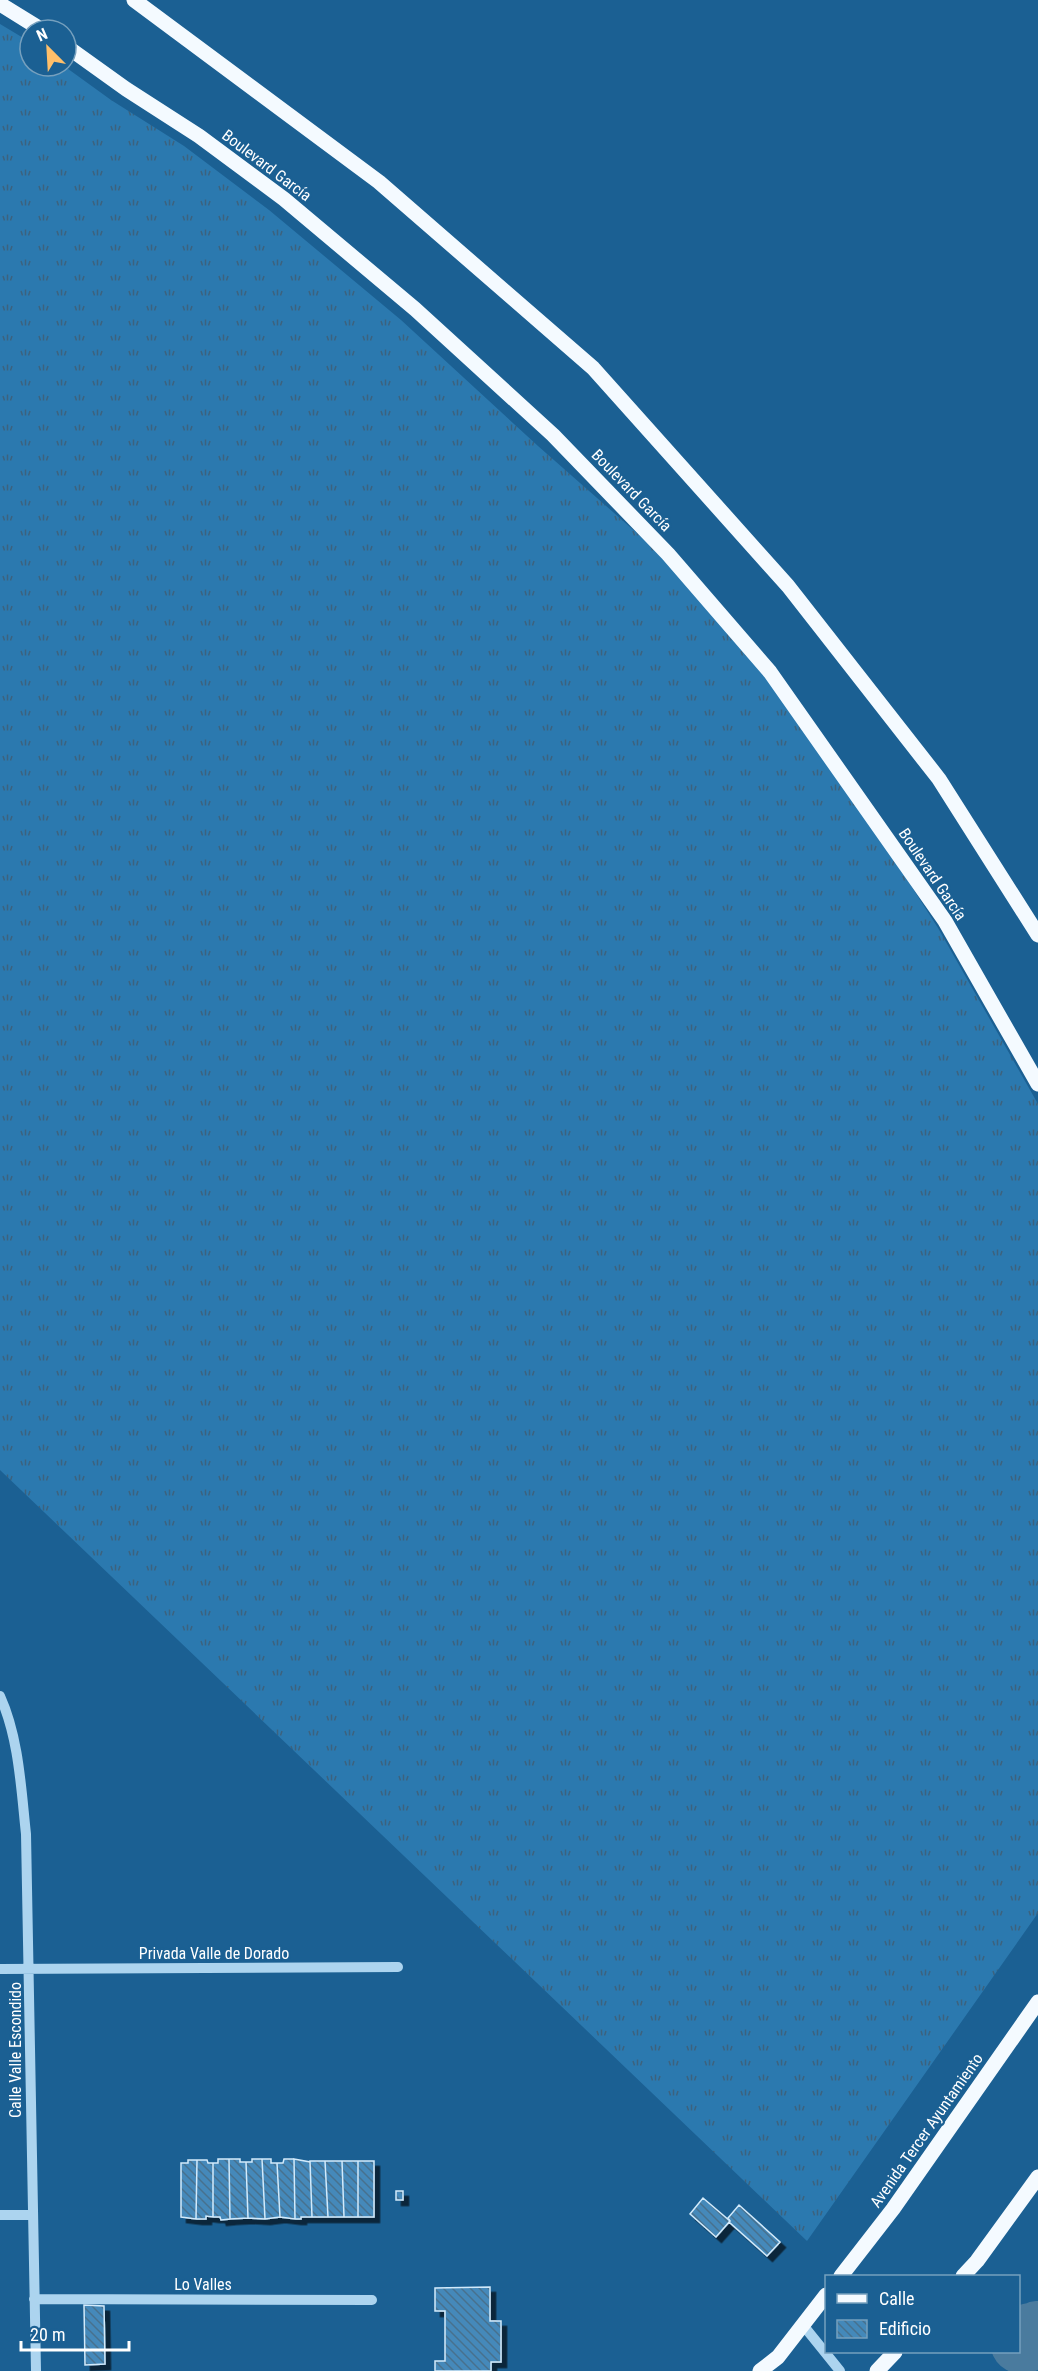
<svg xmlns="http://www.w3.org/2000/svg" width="1038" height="2371" font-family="'Roboto Condensed',sans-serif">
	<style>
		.grass { fill: url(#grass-tufts) }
		.water { fill: url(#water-rules); stroke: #9fd1f1; stroke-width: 1.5 }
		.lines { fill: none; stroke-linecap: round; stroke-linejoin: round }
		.river { stroke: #4a7b9e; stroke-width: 64 }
		.building { fill: url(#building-back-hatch); stroke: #d2eafb; stroke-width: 1.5; filter: url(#shadow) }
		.minor { stroke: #acd4ef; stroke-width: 10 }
		.major { stroke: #f4faff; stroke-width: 15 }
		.labels { text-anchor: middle; stroke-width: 4.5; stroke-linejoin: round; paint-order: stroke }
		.street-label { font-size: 16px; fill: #fff; stroke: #1b6093 }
	</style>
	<defs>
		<pattern id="grass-tufts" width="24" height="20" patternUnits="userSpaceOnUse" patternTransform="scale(1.5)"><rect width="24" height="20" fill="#2b79af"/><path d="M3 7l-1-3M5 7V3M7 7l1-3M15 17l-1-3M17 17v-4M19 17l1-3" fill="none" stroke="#3c627e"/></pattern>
		<pattern id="water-rules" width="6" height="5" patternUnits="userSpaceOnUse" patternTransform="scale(1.5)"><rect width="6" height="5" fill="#4a7b9e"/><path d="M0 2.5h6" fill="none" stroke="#4b6475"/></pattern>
		<pattern id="building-back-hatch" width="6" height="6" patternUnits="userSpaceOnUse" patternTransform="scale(1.5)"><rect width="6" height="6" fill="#4489ba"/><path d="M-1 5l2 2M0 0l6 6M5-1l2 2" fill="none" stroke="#47718e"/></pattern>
		<filter id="shadow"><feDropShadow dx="5.5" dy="5.5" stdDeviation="0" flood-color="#0009"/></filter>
	</defs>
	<rect width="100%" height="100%" fill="#1b6093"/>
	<!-- grass -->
	<path class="grass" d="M0,24L30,42V66H64L111,100L184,146L269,210L401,320L538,446L664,557L766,676L871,823L938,928L1038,1104V1913L807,2241L0,1470Z"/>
	<!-- water -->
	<path class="water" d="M1038,2305V2335H1031L1021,2328Z"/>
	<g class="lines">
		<!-- river -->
		<path class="river" d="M1022,2342L1031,2335L1037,2336L1038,2333"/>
	</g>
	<!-- building -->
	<path class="building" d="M218,2159H229L230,2219L221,2220L220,2217H213V2163H218Z
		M229,2159H240V2162H246L248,2218L230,2219Z
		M252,2159H262L265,2219L248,2218L246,2162H252Z
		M262,2159H271V2163H277L280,2217L265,2219Z
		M284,2159H294L295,2219L280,2217L277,2163H283Z
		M294,2159L310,2162L312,2217H301V2219H295Z
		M188,2160H197L196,2219L181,2217V2163H188Z
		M197,2160H207L208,2163H213V2217L206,2216V2219H196Z
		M310,2161H325L328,2217H312Z
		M325,2161H342L344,2217H328Z
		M342,2161H358V2217H344Z
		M358,2161H374V2217H358Z
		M396,2191H403V2200H396Z
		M703,2198L730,2221L716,2237L690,2214Z
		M739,2205L780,2242L767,2256L729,2222L730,2221L728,2218Z
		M490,2287V2321H501V2362H491V2371H435V2361H445V2311H435V2288Z
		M84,2305L104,2306L105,2364L85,2365Z"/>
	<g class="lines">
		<!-- minor -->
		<path class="minor" d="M0,1696C19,1738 21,1788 26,1834L36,2371
			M0,1969L398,1967
			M0,2215H31
			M34,2299L372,2300
			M803,2325L840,2371"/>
		<!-- major -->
		<path class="major" d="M134,0L379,182L593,368L788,586L939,779L1038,935
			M0,4L42,30
			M66,46L126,89L199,136L284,199L415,309L553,435L668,554L770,672L945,921L1038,1084
			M841,2276L893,2209L1038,2002
			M963,2276L977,2261L1038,2177
			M760,2371L778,2357L826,2295
			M877,2371L895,2352"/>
	</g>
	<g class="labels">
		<!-- street labels -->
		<g class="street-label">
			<text transform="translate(267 165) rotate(37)" y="6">Boulevard García</text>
			<text transform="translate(632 490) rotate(46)" y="6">Boulevard García</text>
			<text transform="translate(933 874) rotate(56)" y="6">Boulevard García</text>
			<text x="214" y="1959">Privada Valle de Dorado</text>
			<text transform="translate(15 2050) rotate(-90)" y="6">Calle Valle Escondido</text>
			<text transform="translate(926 2130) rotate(-55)" y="6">Avenida Tercer Ayuntamiento</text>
			<text x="203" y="2290">Lo Valles</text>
		</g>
	</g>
	<!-- legend -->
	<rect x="825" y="2275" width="195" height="78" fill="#1b6093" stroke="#76a0be" stroke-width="1.5"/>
	<rect x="837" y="2294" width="30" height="9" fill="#f4faff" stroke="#76a0be" stroke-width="1.5"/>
	<text x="879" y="2305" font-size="18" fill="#ffffff">Calle</text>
	<rect x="837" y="2320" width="30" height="18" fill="url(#building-back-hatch)" stroke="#76a0be" stroke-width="1.5"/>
	<text x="879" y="2335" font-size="18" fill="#ffffff">Edificio</text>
	<!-- north arrow -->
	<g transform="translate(48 48) rotate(336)"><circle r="28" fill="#1b6093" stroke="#76a0be" stroke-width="1.5"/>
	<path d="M0-4.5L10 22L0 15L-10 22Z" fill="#ffbf6a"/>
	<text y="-9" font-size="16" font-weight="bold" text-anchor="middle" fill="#ffffff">N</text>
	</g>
	<!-- scale -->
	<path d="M21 2341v9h108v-9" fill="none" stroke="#ffffff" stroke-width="3"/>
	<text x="30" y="2341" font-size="18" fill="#ffffff" stroke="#1b6093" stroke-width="4.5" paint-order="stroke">20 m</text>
</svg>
